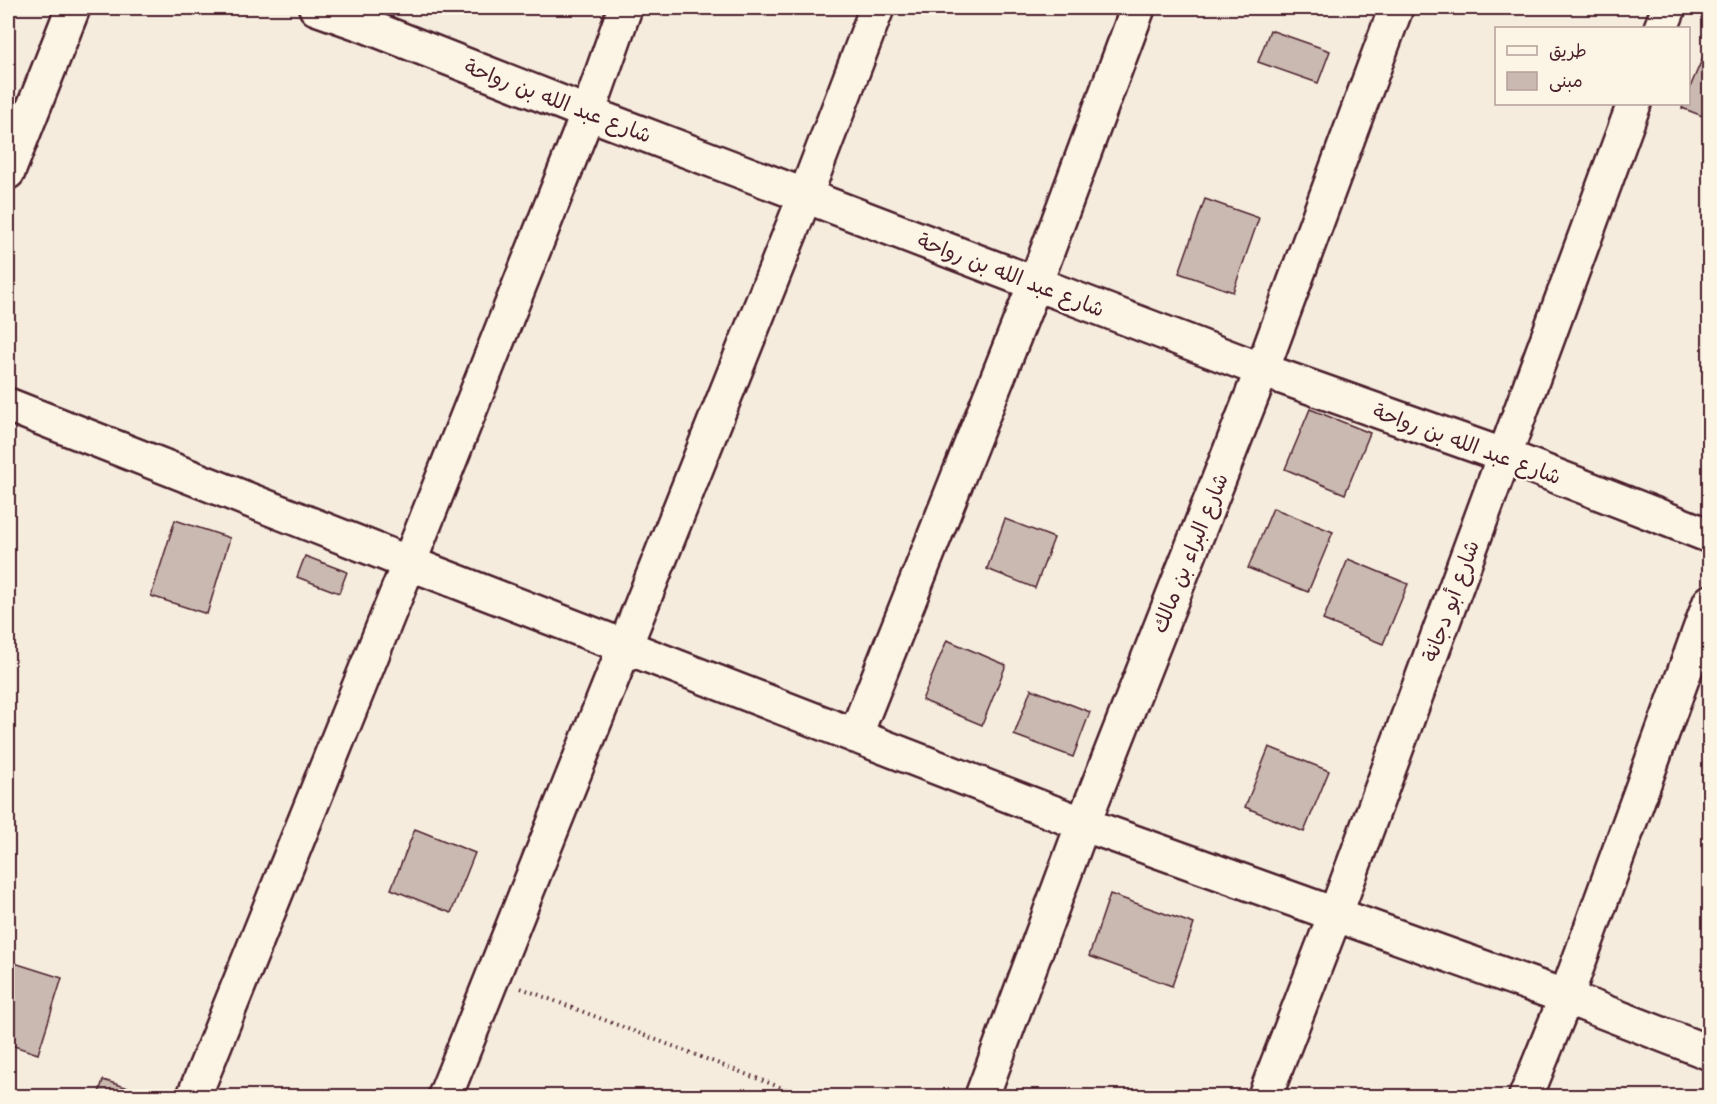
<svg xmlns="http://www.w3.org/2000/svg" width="1717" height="1104" font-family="'Playpen Sans','Playpen Sans Arabic',sans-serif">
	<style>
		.building { fill: #cab9b1; stroke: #4a1f2b; stroke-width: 1.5 }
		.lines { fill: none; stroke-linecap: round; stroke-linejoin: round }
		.street-casing { stroke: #4a1f2b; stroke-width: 38 }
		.path { stroke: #4a1f2b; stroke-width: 4; stroke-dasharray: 1.5 4.5; stroke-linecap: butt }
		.street { stroke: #fcf5e5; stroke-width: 33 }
		.labels { text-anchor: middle; stroke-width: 4.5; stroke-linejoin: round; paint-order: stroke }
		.street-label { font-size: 21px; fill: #4a1f2b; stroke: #fcf5e5 }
	</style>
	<rect width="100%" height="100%" fill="#f5ecde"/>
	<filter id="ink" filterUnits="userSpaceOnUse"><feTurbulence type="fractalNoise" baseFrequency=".0167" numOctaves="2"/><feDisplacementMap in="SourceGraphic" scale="12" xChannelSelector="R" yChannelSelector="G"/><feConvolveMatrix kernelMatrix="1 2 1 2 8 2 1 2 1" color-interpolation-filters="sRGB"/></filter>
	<g filter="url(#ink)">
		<!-- building -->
		<path class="building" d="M1270,30L1330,51L1318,83L1258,62Z
			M1707,48L1710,49V119L1682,108L1684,104H1688V92Z
			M1205,199L1259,218L1233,292L1179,273Z
			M1310,409L1370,433L1345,494L1285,469Z
			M1273,508L1333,532L1308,592L1248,568Z
			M1005,519L1054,538L1035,588L987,569Z
			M175,520L230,538L207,614L151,596Z
			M305,556L347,572L339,593L297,577Z
			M1348,559L1408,584L1383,644L1323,620Z
			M947,640L1006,665L982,725L922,700Z
			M1031,689L1090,712L1073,757L1014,735Z
			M1269,747L1329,771L1304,832L1245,807Z
			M415,829L475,853L451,913L391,889Z
			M1110,894L1194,924L1172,986L1089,956Z
			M8,961L62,978L38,1054L8,1044Z
			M103,1080L148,1094L147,1096H98Z"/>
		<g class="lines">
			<defs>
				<path id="street" d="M316,8L364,25L588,113L1262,370L1505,456L1710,536
					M1661,28L1669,8
					M8,172L73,8
					M8,405L409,563L1083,824L1566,997L1710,1053
					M855,736L1035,284L1138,8
					M194,1096L409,563L588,113L625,8
					M445,1096L805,196L877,8
					M982,1096L1083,824L1262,370L1396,8
					M1265,1096L1335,915L1634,104
					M1526,1096L1566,997L1710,602"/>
			</defs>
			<!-- street casing -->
			<use href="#street" class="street-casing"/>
			<!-- path -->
			<path class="path" d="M521,988L803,1096"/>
			<!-- street -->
			<use href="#street" class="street"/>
		</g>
	</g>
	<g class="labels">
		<!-- street labels -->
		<g class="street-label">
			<text transform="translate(558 101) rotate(21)" y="7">شارع عبد الله بن رواحة</text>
			<text transform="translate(1011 275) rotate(21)" y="7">شارع عبد الله بن رواحة</text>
			<text transform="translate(1467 444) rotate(20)" y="7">شارع عبد الله بن رواحة</text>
			<text transform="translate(1190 553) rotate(-68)" y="7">شارع البراء بن مالك</text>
			<text transform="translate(1451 601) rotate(-70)" y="7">شارع أبو دجانة</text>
		</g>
	</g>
	<!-- margin -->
	<rect width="1717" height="1104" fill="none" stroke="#fcf5e5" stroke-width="30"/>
	<rect x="15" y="15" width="1687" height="1074" fill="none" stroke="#4a1f2b" stroke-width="2" filter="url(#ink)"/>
	<!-- legend -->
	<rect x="1495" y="27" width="195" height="78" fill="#fcf5e5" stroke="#b59f9b" stroke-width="1.5"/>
	<rect x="1507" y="46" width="30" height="9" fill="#fcf5e5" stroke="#b59f9b" stroke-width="1.5"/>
	<text x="1549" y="57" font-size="18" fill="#4a1f2b">طريق</text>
	<rect x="1507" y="72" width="30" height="18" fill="#cab9b1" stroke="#b59f9b" stroke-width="1.5"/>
	<text x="1549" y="87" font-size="18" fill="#4a1f2b">مبنى</text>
</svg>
